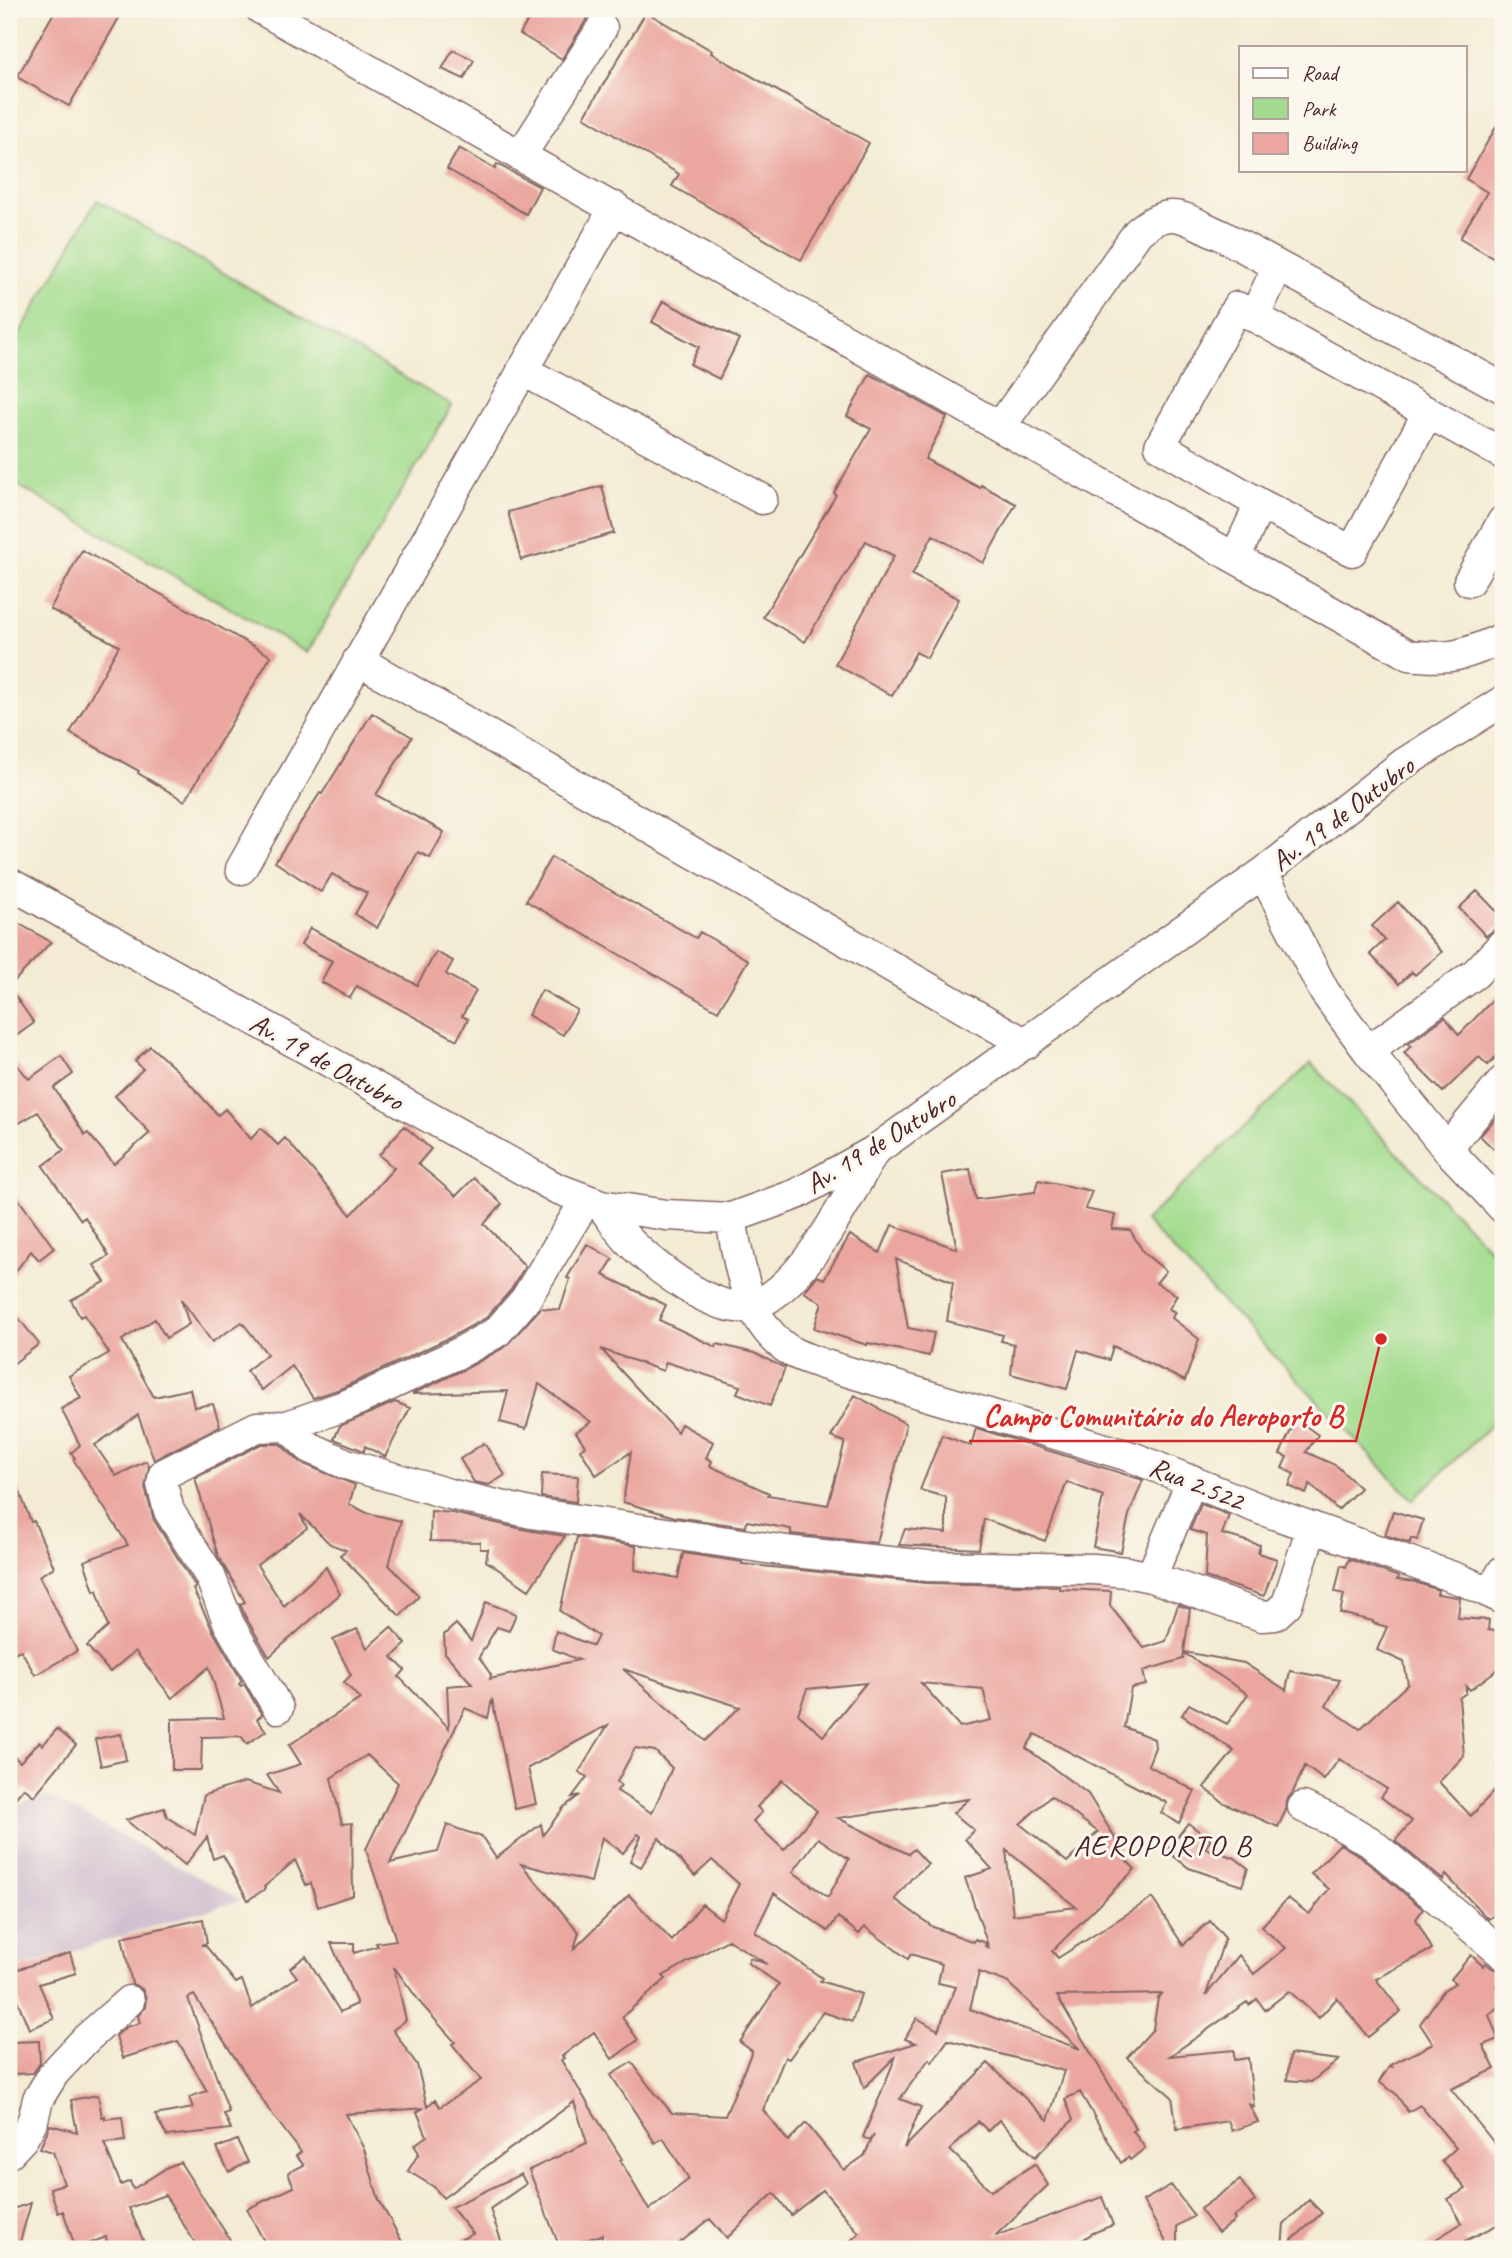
<svg xmlns="http://www.w3.org/2000/svg" width="1512" height="2258" font-family="Caveat,sans-serif">
	<style>
		.industrial { fill: #cfbdce }
		.green { fill: #a3dc8e; stroke: #767e5c; stroke-width: 2 }
		.building { fill: #eaa69f; fill-rule: evenodd }
		.lines { fill: none; stroke-linecap: round; stroke-linejoin: round }
		.minor-casing { stroke: #856666; stroke-width: 33 }
		.minor { stroke: #fff; stroke-width: 30 }
		.labels { text-anchor: middle; stroke-width: 6; stroke-linejoin: round; paint-order: stroke }
		.street-label { font-size: 28px; fill: #4a1f2b; stroke: #fbf7ec }
		.neighbourhood-label { font-size: 30px; letter-spacing: 2px; fill: #4a1f2b; stroke: #fbf7ec }
		.leader { fill: none; stroke: #d62828; stroke-width: 2.5 }
		.callout-dot { fill: #d62828; stroke: #fbf7ec; stroke-width: 2.5 }
		.callout-label { font-size: 30px; text-anchor: middle; font-weight: bold; fill: #d62828; stroke: #fbf7ec; stroke-width: 6; stroke-linejoin: round; paint-order: stroke }
	</style>
	<rect width="100%" height="100%" fill="#fbf7ec"/>
	<filter id="ink" filterUnits="userSpaceOnUse"><feTurbulence type="fractalNoise" baseFrequency=".0143" numOctaves="2"/><feDisplacementMap in="SourceGraphic" scale="14" xChannelSelector="R" yChannelSelector="G"/><feConvolveMatrix kernelMatrix="1 2 1 2 8 2 1 2 1" color-interpolation-filters="sRGB"/></filter>
	<filter id="wash" filterUnits="userSpaceOnUse"><feTurbulence type="fractalNoise" baseFrequency=".00686" numOctaves="4" result="noise"/><feDisplacementMap in="SourceGraphic" scale="28" xChannelSelector="R" yChannelSelector="G"/><feGaussianBlur stdDeviation="1.57" result="paint"/><feColorMatrix in="noise" values="0 0 0 0 0 0 0 0 0 0 0 0 0 0 0 0 0 1.4 0 .05"/><feComposite in="paint" operator="in"/></filter>
	<g filter="url(#wash)">
		<rect width="100%" height="100%" fill="#f3ebd3"/>
		<!-- industrial -->
		<path class="industrial" d="M48,1796L241,1900L9,1970V1807Z"/>
		<!-- green -->
		<path class="green" d="M97,200L452,405L307,653L9,480V352Z
			M1311,1063L1503,1263V1414L1413,1500L1145,1221Z"/>
		<g id="blocks">
			<!-- building -->
			<path class="building" d="M56,9H124L69,106L17,77Z
				M534,9H599L587,19L562,59L520,34Z
				M646,12L712,51L711,53L869,143L801,260L672,186L679,174L584,117Z
				M453,50L474,60L464,79L442,69Z
				M1503,115V263L1460,238L1487,192L1466,179Z
				M459,148L495,169L497,164L540,187L526,214L447,169Z
				M663,301L739,339L719,379L690,364L699,347L652,322Z
				M870,374L947,417L925,459L980,488L981,485L1016,504L983,563L933,535L912,575L959,599L927,658L916,652L892,696L835,664L894,556L866,541L805,642L763,617L836,495L834,493L871,429L847,416Z
				M602,486L614,533L521,560L508,512Z
				M82,550L271,656L185,801L138,773L139,771L70,733L119,646L50,609Z
				M372,713L412,737L376,795L444,832L430,858L418,852L377,928L355,914L367,893L332,874L321,892L275,862L320,793L322,794Z
				M551,857L696,938L700,932L748,960L718,1011L526,901Z
				M1477,891L1503,918V927L1497,928L1486,936L1459,908Z
				M1398,902L1442,952L1415,975L1412,972L1399,984L1370,954L1385,940L1372,926Z
				M9,918L51,942L9,987L34,1023L9,1041Z
				M310,928L417,985L436,952L453,961L446,974L476,991L462,1016L468,1019L457,1040L357,986L350,998L321,982L332,961L301,945Z
				M1503,989V1049L1488,1065L1479,1057L1443,1092L1404,1053L1411,1046L1408,1044L1445,1017L1459,1035Z
				M542,990L577,1010L563,1035L528,1015Z
				M150,1046L181,1074L218,1115L225,1109L251,1139L261,1128L278,1145L285,1138L351,1215L394,1168L379,1155L404,1126L431,1149L418,1164L456,1196L474,1178L502,1204L484,1224L525,1266L511,1290L486,1318L451,1337L340,1389L313,1398L292,1366L262,1390L246,1371L267,1354L242,1322L212,1342L181,1299L189,1324L166,1338L155,1319L122,1340L154,1397L190,1389L194,1407L213,1404L220,1426L154,1460L138,1415L95,1445L116,1476L146,1461L149,1466L145,1488L154,1520L194,1584L196,1587L193,1589L213,1631L242,1681L239,1684L241,1686L244,1684L262,1715L257,1719L266,1731L247,1744L241,1736L202,1737L201,1770H172V1719L224,1718L209,1667L172,1698L135,1651L110,1672L87,1646L108,1627L97,1590L94,1591L84,1561L128,1545L73,1459L75,1458L71,1453L80,1445L61,1409L81,1398L69,1376L109,1353L84,1315L80,1317L71,1300L105,1282L94,1265L109,1256L85,1217L81,1220L43,1166L64,1150L38,1112L9,1129V1056L29,1079L61,1056L73,1074L54,1088L85,1135L88,1133L114,1164L150,1133L115,1096L143,1069L135,1061Z
				M1503,1110V1158L1480,1136Z
				M970,1169L976,1199H981L1035,1192L1038,1180L1092,1191L1085,1209L1115,1215L1112,1229L1130,1230L1144,1253L1166,1271L1156,1283L1177,1295L1169,1309L1175,1312L1172,1318L1199,1339L1185,1381L1113,1346L1109,1360L1078,1350L1067,1389L1011,1374L1014,1344L1001,1341L1003,1335L947,1321L953,1282L896,1259L908,1328L934,1333L929,1356L868,1343L867,1345L814,1328L822,1303L804,1292L817,1276L824,1279L850,1235L880,1253L892,1225L957,1249L942,1174Z
				M9,1186L54,1248L39,1260L31,1251L9,1280Z
				M587,1244L613,1259L603,1275L666,1305L659,1320L716,1347L717,1344L754,1353L785,1368L770,1406L737,1393L740,1386L666,1362L663,1371L601,1349L677,1432L681,1424L713,1442L706,1458L712,1461L710,1466L769,1493L768,1495L828,1505L845,1442L831,1437L855,1395L906,1424L877,1543L791,1534V1529L747,1521L746,1527L675,1517L623,1502L631,1452L596,1475L580,1449L585,1446L576,1432L591,1422L539,1384L526,1429L500,1422L508,1391L412,1394L467,1368L505,1347L541,1308L560,1310L570,1279L567,1278Z
				M9,1306L39,1344L9,1367Z
				M395,1402L410,1408L385,1457L365,1446L364,1451L334,1439L340,1426Z
				M1296,1419L1318,1435L1306,1452L1337,1466L1360,1488L1338,1510L1310,1484L1306,1494L1289,1486L1294,1474L1282,1468L1287,1457L1280,1454Z
				M976,1428L1143,1480L1129,1515L1121,1552L1093,1547L1103,1496L1067,1482L1045,1541L984,1519L979,1549L899,1545L905,1529L946,1533V1497L920,1490L942,1435L971,1446Z
				M484,1443L505,1475L489,1485L474,1482L460,1459Z
				M261,1444H280L301,1463L355,1485L349,1504L367,1513L401,1521L389,1565L419,1596L400,1616L340,1555L346,1550L330,1544L300,1514L307,1528L257,1565L284,1606L326,1567L340,1594L269,1657L245,1616L240,1604L245,1602L218,1556L195,1478Z
				M11,1468L31,1522L34,1521L54,1567L39,1576L77,1651L35,1675L21,1650L9,1655V1469Z
				M542,1474L578,1476L576,1502L541,1497Z
				M1201,1504L1229,1515L1222,1534L1260,1545L1258,1553L1277,1559L1264,1596L1205,1577L1207,1535L1190,1530Z
				M431,1511L452,1513L527,1530L565,1536L529,1590L486,1561L488,1549H480V1542L430,1541Z
				M1393,1511L1423,1520L1417,1540L1411,1538L1410,1543L1385,1535Z
				M577,1537L636,1546L635,1570L678,1578L683,1553L742,1562V1564L926,1583L1059,1586V1589L1111,1591L1110,1606L1144,1648L1166,1641L1178,1605L1190,1609L1184,1652L1244,1663L1286,1690L1290,1671L1340,1680L1326,1706L1360,1729L1408,1684L1404,1662L1377,1650L1387,1627L1373,1623V1621L1340,1613L1344,1594L1335,1592L1341,1565L1346,1567L1349,1559L1399,1577L1397,1580L1415,1582L1438,1590L1437,1594L1457,1597L1460,1598L1458,1618L1489,1620L1488,1630L1497,1631V1639L1503,1648V1665L1470,1690L1466,1686V1693L1459,1698L1464,1756L1439,1782L1471,1816L1503,1781V1911L1488,1919L1446,1875L1443,1880L1395,1841L1412,1821L1381,1797L1387,1789L1339,1759L1324,1780L1305,1766L1293,1792L1287,1800L1286,1810L1278,1827L1222,1802L1204,1787L1234,1751L1182,1715L1189,1704L1227,1724L1248,1694L1184,1653L1183,1659L1143,1671L1146,1685L1131,1688L1124,1727L1154,1739L1155,1747L1148,1765L1195,1791L1179,1823L1161,1813L1167,1803L1035,1734L1026,1748L1088,1794L1120,1846L1116,1850L1135,1869L1052,1951L1058,1958L1152,1898L1183,1945L1210,1921L1225,1938L1206,1995L1239,1955L1254,1974L1286,1948L1261,1927L1288,1898L1309,1914L1329,1889L1311,1874L1340,1844L1360,1856L1423,1909L1416,1919L1432,1949L1376,1979L1401,2011L1368,2037L1337,1998L1319,2018L1289,1991L1265,2010L1257,1999L1249,2005L1247,2002L1170,2056L1234,2050V2060L1248,2058L1254,2107L1249,2104L1258,2122L1232,2131L1228,2121L1177,2129L1172,2097L1127,2058L1153,2029L1158,1998L1162,1994L1057,1996L1136,2129L1133,2131L1145,2148L1130,2160L1128,2157L1121,2163L1080,2092L1065,2099L1073,2120L1035,2157L999,2120L988,2131L978,2121L950,2150L991,2191L1035,2164L1048,2185L995,2236L1102,2197L1113,2225L1093,2233L1069,2249H842L859,2233L823,2190L791,2215L774,2193L727,2238L710,2219L672,2249H601L602,2235L560,2248L529,2170L587,2143L574,2102L443,2198L434,2187L408,2171L419,2153L414,2145L427,2136L417,2112L424,2108L346,2114L364,2149L379,2200L406,2249H268L247,2209L294,2187L288,2173L304,2165L296,2156L301,2152L269,2110L194,1995L188,1998L229,2112L224,2114L231,2129L167,2136L155,2115L193,2108L189,2097L207,2091L178,2041L123,2058L116,2036L126,2027L140,2023L138,2016L145,2007L146,1998L142,1989L132,1984L122,1937L203,1919L207,1943L201,1945H205L236,1983L242,1980L252,2008L297,1977L290,1968L306,1956L340,2012L357,2004L331,1943H354V1953L378,1946L376,1943L396,1940L366,1849L398,1783L367,1755L331,1778L342,1824L352,1823L353,1895L318,1907L311,1883L306,1885L295,1860L264,1887L265,1889L248,1900L223,1855L213,1859L207,1837L185,1865L166,1850L164,1852L126,1820L164,1808L167,1817L195,1835L204,1795L245,1782L279,1793L267,1775L301,1764L289,1745L360,1699L344,1682L351,1675L333,1640L357,1629L367,1648L391,1627L406,1644L392,1657L405,1670L399,1677L449,1728L447,1686L472,1684L445,1653L444,1635L456,1624L471,1641L486,1602L516,1614L509,1631L497,1627L479,1657L491,1675L490,1679L579,1660L552,1649L556,1631L593,1646L598,1636L560,1611ZM623,1669L740,1707L705,1741ZM866,1683L823,1736L798,1714L807,1689ZM921,1683L983,1689L991,1720L960,1727ZM492,1699L515,1809L536,1804L528,1768L608,1725L579,1772L587,1777L572,1797L580,1795L564,1807L543,1835L541,1824L496,1858L482,1837L447,1825L438,1852L390,1863L465,1708L488,1718ZM635,1748L655,1751L672,1768L652,1813L617,1791L621,1785L617,1782ZM782,1780L817,1811L784,1850L753,1821L762,1812L757,1807ZM1051,1796L1098,1832L1067,1862L1020,1824ZM969,1799L953,1813L974,1830L965,1839L992,1869L965,1878L989,1948L985,1946L986,1943L975,1939L974,1942L933,1927L895,1899L911,1879L928,1864L914,1849L908,1854L838,1818ZM638,1834L641,1836L630,1861L641,1867L659,1838L695,1876L712,1860L739,1884L721,1919L702,1904L672,1941L629,1895L574,1949L579,1932L521,1864L591,1882L602,1837L623,1853ZM818,1838L849,1859L828,1897L793,1872ZM1006,1850L1076,1907L1013,1915ZM774,1893L828,1931L838,1917L859,1934L865,1927L908,1959L911,1954L942,1964L938,1983L956,1987L938,2030L917,2018L905,2039L916,2043L856,2062L864,2088L896,2056L863,2137L870,2141L874,2135L864,2156L844,2170L806,2123L788,2141L763,2110L785,2057L789,2059L823,2012L852,2022L861,1994L820,1981L822,1978L755,1932ZM728,1940L767,1964L750,1958L748,1963L779,1984L740,2042L752,2051L725,2116L672,2113L649,2086L632,2062L611,2075L655,2143L663,2138L689,2179L649,2210L620,2160L622,2159L561,2060L564,2058L562,2056L594,2032L612,2059L638,2040L622,2017L666,1979L663,1976ZM394,1967L423,2006L455,2042L452,2044L481,2080L440,2107L435,2100L427,2106L417,2065L393,2030L406,2020ZM979,1972L1007,1982L1080,2049L970,2009ZM948,2040L1064,2071L1048,2120L988,2063L904,2148L921,2107L900,2099L929,2059L932,2062Z
				M57,1729L76,1745L34,1796L24,1788L9,1805V1752L20,1762L39,1742L43,1745Z
				M121,1734L126,1760L101,1766L95,1739Z
				M1188,1823L1211,1840L1205,1848L1235,1858L1248,1868L1242,1886L1189,1868L1167,1851Z
				M70,1953L76,1973L39,1984L54,2019L29,2029L9,1980V1972Z
				M1471,1955L1483,1966L1486,1963L1492,1968L1503,1971V1978L1496,1986L1503,1994V2002L1489,2015L1498,2039L1483,2045L1495,2069L1451,2089L1503,2154V2222L1465,2241L1470,2249H1420L1462,2223L1448,2199L1466,2189L1442,2161L1456,2148L1420,2105L1408,2112L1396,2094L1379,2082L1389,2067H1392L1390,2065L1433,2044L1420,2024L1444,1990L1455,1983L1451,1979Z
				M39,2041L40,2063L33,2073L14,2074L13,2042Z
				M1290,2054L1339,2060L1311,2082L1287,2080Z
				M98,2095L102,2117L105,2116V2119L122,2117L125,2141L104,2143L121,2185L130,2181L133,2189L168,2167L180,2162L236,2249H199L165,2195L129,2208L147,2249H108L106,2237L76,2249L63,2211L58,2213L50,2188L64,2184L53,2152L40,2148L50,2125L77,2132L71,2100Z
				M237,2140L248,2162L229,2172L217,2148Z
				M521,2174L526,2184L490,2209L504,2249H440L473,2234L451,2207Z
				M1240,2180L1255,2201L1233,2217L1235,2220L1218,2233L1200,2209Z
				M1171,2185L1194,2216L1177,2226V2249H1170L1143,2201Z
				M1309,2200L1322,2213L1282,2249L1284,2224Z
				M31,2203L18,2249H9V2210Z"/>
		</g>
	</g>
	<g filter="url(#ink)">
		<use href="#blocks" fill-opacity="0" stroke="#856666" stroke-width="2"/>
		<g class="lines">
			<defs>
				<path id="minor" d="M261,9L1000,427L1409,655C1453,660 1464,655 1503,638
					M521,155L602,28
					M1254,317L1278,266
					M522,370L762,499
					M1000,427L1138,232C1172,203 1184,219 1221,235L1503,388
					M1260,504L1352,551L1428,413
					M1235,558L1260,504L1160,446L1237,307L1503,454
					M1469,581L1503,521
					M358,660L1026,1044
					M241,869L615,207
					M1263,873L1324,991L1368,1051L1447,1149L1503,1208
					M9,883L556,1188L601,1205L666,1215L731,1218L797,1194L874,1151L1263,873L1403,764L1503,701
					M1368,1051L1476,973L1503,944
					M1447,1149L1503,1081
					M601,1205C610,1217 618,1229 627,1239C651,1264 719,1319 755,1305C805,1285 848,1197 874,1151
					M731,1218C739,1264 746,1325 792,1352C801,1357 812,1360 822,1364L1132,1457L1260,1509L1464,1581L1503,1599
					M287,1426L309,1447L346,1464L449,1494L531,1513L794,1552L928,1566L1094,1569L1127,1572L1151,1577L1262,1616L1275,1615L1287,1604L1312,1527
					M1151,1577L1192,1480
					M1490,1593L1503,1571
					M278,1708L229,1624L210,1576L169,1511L162,1484L164,1474L257,1427L287,1426L347,1405L459,1353L497,1332L525,1300L586,1200
					M1303,1807L1336,1822L1370,1842L1503,1954
					M9,2153L23,2138L33,2120L38,2099L54,2073L86,2039L129,2001"/>
			</defs>
			<!-- minor casing -->
			<use href="#minor" class="minor-casing"/>
			<!-- minor -->
			<use href="#minor" class="minor"/>
		</g>
	</g>
	<g class="labels">
		<!-- street labels -->
		<g class="street-label">
			<text transform="translate(1342 813) rotate(-37)" y="10">Av. 19 de Outubro</text>
			<text transform="translate(327 1061) rotate(29)" y="10">Av. 19 de Outubro</text>
			<text transform="translate(880 1141) rotate(-32)" y="10">Av. 19 de Outubro</text>
			<text transform="translate(1197 1483) rotate(22)" y="10">Rua 2.522</text>
		</g>
		<!-- neighbourhood labels -->
		<g class="neighbourhood-label">
			<text x="1163" y="1855">AEROPORTO B</text>
		</g>
	</g>
	<!-- callouts -->
	<path class="leader" d="M1381 1339L1356 1441H969"/>
	<circle class="callout-dot" cx="1381" cy="1339" r="7"/>
	<g class="callout-label">
		<text x="1163" y="1426">Campo Comunitário do Aeroporto B</text>
	</g>
	<!-- margin -->
	<rect width="1512" height="2258" fill="none" stroke="#fbf7ec" stroke-width="35"/>
	<!-- legend -->
	<rect x="1239" y="46" width="228" height="126" fill="#fbf7ec" stroke="#b4a19f" stroke-width="2"/>
	<rect x="1253" y="68" width="35" height="10" fill="#ffffff" stroke="#b4a19f" stroke-width="2"/>
	<text x="1302" y="80" font-size="21" fill="#4a1f2b">Road</text>
	<rect x="1253" y="98" width="35" height="21" fill="#a3dc8e" stroke="#b4a19f" stroke-width="2"/>
	<text x="1302" y="116" font-size="21" fill="#4a1f2b">Park</text>
	<rect x="1253" y="133" width="35" height="21" fill="#eaa69f" stroke="#b4a19f" stroke-width="2"/>
	<text x="1302" y="150" font-size="21" fill="#4a1f2b">Building</text>
</svg>
